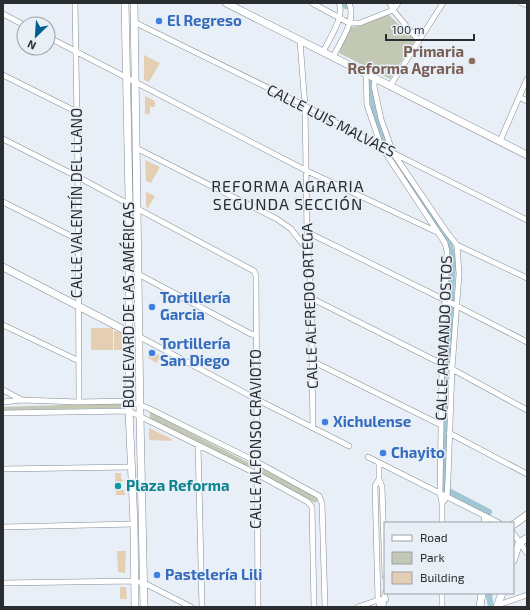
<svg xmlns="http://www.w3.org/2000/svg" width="530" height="610" font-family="'Exo 2',sans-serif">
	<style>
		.green { fill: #c2c8b3 }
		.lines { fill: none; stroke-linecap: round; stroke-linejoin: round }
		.canal { stroke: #a2c7d4; stroke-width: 6 }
		.building { fill: #e4ceb4 }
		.street-casing { stroke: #858c93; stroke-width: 6 }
		.secondary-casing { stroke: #858c93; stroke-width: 8 }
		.street { stroke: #fff; stroke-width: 5 }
		.secondary { stroke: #fff; stroke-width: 7 }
		.shop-dot { fill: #3f7fe0; stroke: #e8eff7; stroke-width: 1.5 }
		.education-dot { fill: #8d6e63; stroke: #e8eff7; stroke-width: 1.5 }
		.culture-dot { fill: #0f9aa8; stroke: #e8eff7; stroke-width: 1.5 }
		.labels { text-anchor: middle; stroke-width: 3; stroke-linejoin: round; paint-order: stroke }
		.shop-label { font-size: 15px; font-weight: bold; fill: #366cbe; stroke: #e8eff7; text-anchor: start }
		.education-label { font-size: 15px; font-weight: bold; fill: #785e54; stroke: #e8eff7; text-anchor: end }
		.street-label { font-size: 15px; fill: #2a2d30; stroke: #e8eff7 }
		.culture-label { font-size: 15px; font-weight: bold; fill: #0d838f; stroke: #e8eff7; text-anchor: start }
		.neighbourhood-label { font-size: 16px; letter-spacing: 1px; fill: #2a2d30; stroke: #e8eff7 }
	</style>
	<rect width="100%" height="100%" fill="#e8eff7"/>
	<!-- green -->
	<path class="green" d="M388,14L414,39V42L390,79L339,53L349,26L354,27Z
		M121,403V408L3,410V407Z
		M150,412L251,464V470L150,419Z
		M259,467L320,499L315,503L258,473Z"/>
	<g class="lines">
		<!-- canal -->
		<path class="canal" d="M344,3L346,6
			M371,83L374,110L383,139
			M406,180L449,242L453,260L448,360
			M447,375L443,488L489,512
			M490,593L489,596L491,607"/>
	</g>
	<!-- building -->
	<path class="building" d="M144,55L160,63L149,82L144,80Z
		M145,96L155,101V107H150V114H145Z
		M145,160L160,167L151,183L146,181Z
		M146,192L155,196L148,208L146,207Z
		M91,328H113V350H91Z
		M114,331L122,332V350H114Z
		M151,351L164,358L162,361L158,359L157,363L148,358Z
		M149,428L172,439L171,441L149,440Z
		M115,473H121V479L124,480L123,481H121V490H124L125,495H116Z
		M117,551H126L125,573L118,572Z
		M120,587H126L127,599H120Z"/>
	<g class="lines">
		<defs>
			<path id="street" d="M75,3L78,177L79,402
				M312,3L349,23H360L393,10L398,3
				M390,3L393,10L419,41
				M521,3L527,5
				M3,14L24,25
				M134,22L305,106L383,148L527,220
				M48,37L307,171L437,232
				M300,41L305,106L307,232L311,298L313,428
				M323,52C329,39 345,17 339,3
				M333,57C340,42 357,20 349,3
				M366,74L367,105L381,146L445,243L447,251L442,364L440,493L442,503V523
				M3,75L77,112
				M375,78L374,86L381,119L393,153L446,231L457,245L459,274L452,369L448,479L447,497L442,503
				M390,86L443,3
				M519,97L527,101
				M3,139L78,177L254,271L256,276L258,607
				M500,141L527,79
				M136,148L277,219L291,229L308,251
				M3,202L79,240
				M307,232L457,306L527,342
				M457,245L527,278
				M138,274L251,334L256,335
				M311,298L452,369L527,410
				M3,325L79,361
				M140,337L262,402L349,446
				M312,361L441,425
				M3,390L22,400
				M3,402L22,400L79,402L129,401L148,408L257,462L319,496L322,503L325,607
				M3,413L129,411L257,474L308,502L312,507L314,607
				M449,433L527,474
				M198,445L202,607
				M368,457L499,523
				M379,463V479L382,487L385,576
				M3,469L131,467
				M379,479L375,486L378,600L380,607
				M3,527L134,524
				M513,533L527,553
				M3,583L134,581L144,583L191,607
				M498,605L527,595
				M358,607L378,600L386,599
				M383,607L385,593
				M442,607V593"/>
			<path id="secondary" d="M125,3L129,197V411L134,524L135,607
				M134,3L140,416L144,607
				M226,3L527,155
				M3,267L132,334
				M485,517L486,523
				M513,525L527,515
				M513,561L519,543L527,538
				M480,607L482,593
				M497,607L502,593"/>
		</defs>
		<!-- street casing -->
		<use href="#street" class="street-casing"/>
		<!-- secondary casing -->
		<use href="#secondary" class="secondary-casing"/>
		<!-- street -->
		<use href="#street" class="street"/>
		<!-- secondary -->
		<use href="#secondary" class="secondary"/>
	</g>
	<!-- markers -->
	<g class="shop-dot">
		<circle cx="159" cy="21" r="4"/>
		<circle cx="152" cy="307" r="4"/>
		<circle cx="152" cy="353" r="4"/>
		<circle cx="325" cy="422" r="4"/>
		<circle cx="383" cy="453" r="4"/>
		<circle cx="157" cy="575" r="4"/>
	</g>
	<circle class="education-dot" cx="472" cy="61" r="4"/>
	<circle class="culture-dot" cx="118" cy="486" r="4"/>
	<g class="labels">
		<!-- shop labels -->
		<g class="shop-label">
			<text x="167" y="26">El Regreso</text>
			<text x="160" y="303">Tortillería<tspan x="160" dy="17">Garcia</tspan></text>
			<text x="160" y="349">Tortillería<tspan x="160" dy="17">San Diego</tspan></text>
			<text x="333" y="427">Xichulense</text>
			<text x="391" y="458">Chayito</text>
			<text x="165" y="580">Pastelería Lili</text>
		</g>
		<!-- education labels -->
		<g class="education-label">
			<text x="464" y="57">Primaria<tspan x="464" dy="17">Reforma Agraria</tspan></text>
		</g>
		<!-- street labels -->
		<g class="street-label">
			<text transform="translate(331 121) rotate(27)" y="5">CALLE LUIS MALVAES</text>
			<text transform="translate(77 203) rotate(-90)" y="5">CALLE VALENTÍN DEL LLANO</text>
			<text transform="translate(129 305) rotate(-90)" y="5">BOULEVARD DE LAS AMÉRICAS</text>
			<text transform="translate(310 306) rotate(-92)" y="5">CALLE ALFREDO ORTEGA</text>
			<text transform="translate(444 338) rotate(-88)" y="5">CALLE ARMANDO OSTOS</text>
			<text transform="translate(256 439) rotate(-90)" y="5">CALLE ALFONSO CRAVIOTO</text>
		</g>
		<!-- culture labels -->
		<g class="culture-label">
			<text x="126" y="491">Plaza Reforma</text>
		</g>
		<!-- neighbourhood labels -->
		<g class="neighbourhood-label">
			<text x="288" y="192">REFORMA AGRARIA<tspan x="288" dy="18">SEGUNDA SECCIÓN</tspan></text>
		</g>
	</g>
	<!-- border -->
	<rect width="530" height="610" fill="none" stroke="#2a2d30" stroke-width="8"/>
	<!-- legend -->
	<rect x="384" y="522" width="130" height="72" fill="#e8eff7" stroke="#9ca1a7"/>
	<rect x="392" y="535" width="20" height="6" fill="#ffffff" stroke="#9ca1a7"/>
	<text x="420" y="542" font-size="12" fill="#2a2d30">Road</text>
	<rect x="392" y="552" width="20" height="12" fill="#c2c8b3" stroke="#9ca1a7"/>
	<text x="420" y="562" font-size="12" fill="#2a2d30">Park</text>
	<rect x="392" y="572" width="20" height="12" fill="#e4ceb4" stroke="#9ca1a7"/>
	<text x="420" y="582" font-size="12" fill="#2a2d30">Building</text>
	<!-- north arrow -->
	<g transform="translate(36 36) rotate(205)"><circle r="19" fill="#e8eff7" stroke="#9ca1a7"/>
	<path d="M0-3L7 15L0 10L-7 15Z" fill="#006191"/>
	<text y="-6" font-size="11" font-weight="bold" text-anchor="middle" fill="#2a2d30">N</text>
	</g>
	<!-- scale -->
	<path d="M386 34v6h88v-6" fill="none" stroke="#2a2d30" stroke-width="2"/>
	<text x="392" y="34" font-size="12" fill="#2a2d30" stroke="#e8eff7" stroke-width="3" paint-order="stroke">100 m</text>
</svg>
